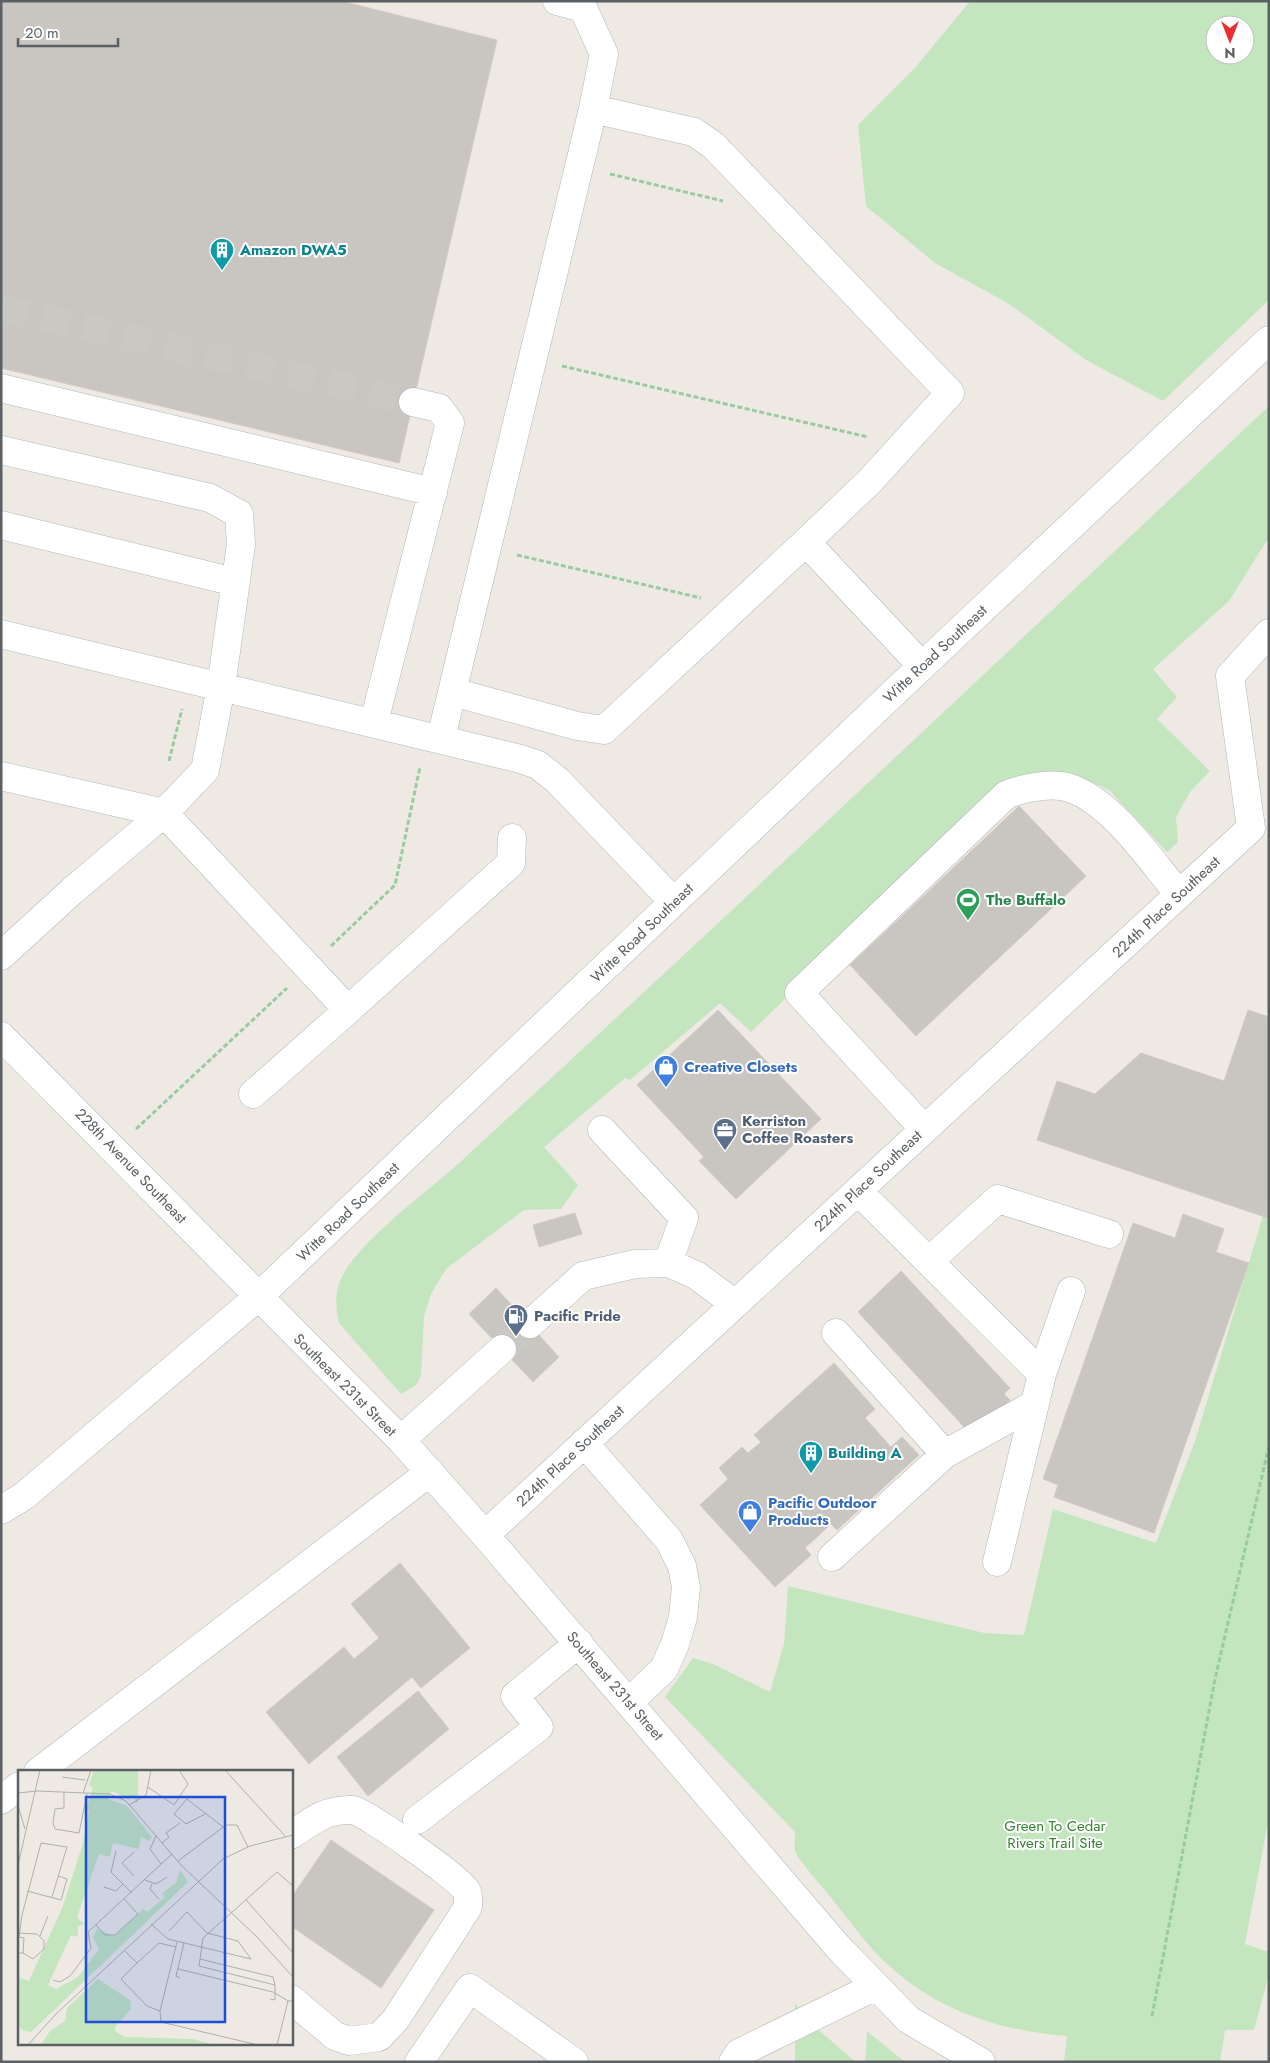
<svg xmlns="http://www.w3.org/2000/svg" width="1270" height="2063" font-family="Jost,sans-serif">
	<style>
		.green { fill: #c3e6bf; fill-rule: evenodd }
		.building { fill: #c9c5c0; stroke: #d3cbc1 }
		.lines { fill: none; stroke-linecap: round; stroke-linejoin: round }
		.minor-tunnel { stroke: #c9c8c3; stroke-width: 28; stroke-dasharray: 28 14; stroke-linecap: butt }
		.minor-casing { stroke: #b3b6ba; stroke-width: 29 }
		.path { stroke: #99caa2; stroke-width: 3; stroke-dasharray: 5 2.5; stroke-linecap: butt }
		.minor { stroke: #fff; stroke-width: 28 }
		.labels { text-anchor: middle; stroke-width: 4; stroke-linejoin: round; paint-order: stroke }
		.culture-label { font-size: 15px; font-weight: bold; fill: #0d838f; stroke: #fff; text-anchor: start }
		.street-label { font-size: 15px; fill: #5b6064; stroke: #fff }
		.leisure-label { font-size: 15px; font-weight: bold; fill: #27864d; stroke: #fff; text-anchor: start }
		.shop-label { font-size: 15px; font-weight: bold; fill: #366cbe; stroke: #fff; text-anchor: start }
		.service-label { font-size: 15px; font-weight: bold; fill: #4e5e75; stroke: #fff; text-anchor: start }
		.park-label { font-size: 15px; fill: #388233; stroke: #fff }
		.inset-road { fill: none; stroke: #afafac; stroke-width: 1 }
		.view { fill: #1d4ed8; fill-opacity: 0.15; stroke: #1d4ed8; stroke-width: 2.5 }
		.inset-edge { fill: none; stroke: #5b6064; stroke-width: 2.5 }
	</style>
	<rect width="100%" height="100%" fill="#eeeae3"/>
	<!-- green -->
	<path class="green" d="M970,1H1269V300L1163,401L1086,360L1009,304L935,263L866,206L858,125L915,68ZM1215,25H1245V55H1215Z
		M1269,406V537L1229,601L1153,669L1177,697L1157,719L1210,771L1190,792L1176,817L1178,842L1167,852L1109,790L1079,777H1040L1003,787L751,1032L720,1003L630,1080L625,1078L544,1147L578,1185L561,1209L524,1210L446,1269L431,1294L424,1316L421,1376L416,1385L401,1394L339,1323C336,1311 335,1296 339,1284C350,1247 429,1191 459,1163C731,913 1000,659 1269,406Z
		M1269,1196V1817L1245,1944L1269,1952V1974L1254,2030H1225L1220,2062H1064L1067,2036C992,2030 926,2007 873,1950C859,1934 846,1916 832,1899C826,1891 797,1859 795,1851C794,1845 795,1838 795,1832L665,1697L693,1658L713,1664L770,1692L784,1644L788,1586L984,1633L1024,1635L1053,1509L1156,1543L1195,1441Z
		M795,2003L815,2027L856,2062H795Z
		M867,2031L905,2062H865Z"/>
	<!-- building -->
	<path class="building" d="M1,1H341L497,40L399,463L1,368Z
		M1019,806L1086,876L916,1036L850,965Z
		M718,1010L821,1119L736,1199L699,1161L704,1157L637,1085Z
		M1248,1010L1269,1017L1268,1218L1037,1140L1057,1081L1095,1094L1141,1053L1224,1081Z
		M575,1213L582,1234L539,1247L533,1225Z
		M1183,1214L1224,1229L1216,1252L1249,1263L1154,1533L1054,1497L1058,1485L1043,1479L1133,1223L1175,1238Z
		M901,1271L1010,1388L1004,1394L1010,1400L977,1430L970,1423L965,1428L858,1312Z
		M496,1288L559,1357L533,1382L469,1314Z
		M834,1363L875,1409L865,1418L891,1447L902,1437L919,1455L837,1530L831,1524L805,1548L811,1555L775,1587L700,1505L728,1479L719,1468L742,1447L748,1453L761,1442L754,1435Z
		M400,1563L470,1648L421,1688L412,1677L309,1764L266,1712L344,1647L354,1659L379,1638L351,1604Z
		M418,1691L449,1729L368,1796L337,1757Z
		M331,1840L434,1910L381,1988L291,1926V1898Z"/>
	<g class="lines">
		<!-- minor-tunnel -->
		<path class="minor-tunnel" d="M1,308L413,402
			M502,1349L530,1324"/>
		<defs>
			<path id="minor" d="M557,1L583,8L604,54L593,109
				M1,388L433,492
				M1,450L210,498L239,514L241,544L221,687L205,770L164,813L72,891L1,956
				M1,525L235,582
				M1,634L521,759L538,765L557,780L674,902
				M453,692L577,726L604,730L806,542L922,666
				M374,722L450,423L439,408L413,402
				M441,738L593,109L694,132L714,146L950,393L870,481L806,542
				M1,776L164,813L348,1010L511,863L512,838
				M1,1036L401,1440L485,1535L838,1947L909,2020L981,2062
				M253,1094L348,1010
				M924,1129L799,993L1006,795C1022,788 1053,782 1070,788C1112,802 1151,861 1179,894
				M602,1130L684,1218L668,1263
				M858,1191L1042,1374L997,1562
				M929,1261L998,1199L1109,1234
				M530,1324L583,1276L635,1264L668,1263L696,1275L735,1304
				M1042,1374L1071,1291
				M401,1440L502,1349
				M584,1443L669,1540L682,1566L686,1587L683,1617L675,1644L664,1669L629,1702
				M945,1454L1035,1404
				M1,1510L24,1496L258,1297L922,666L1269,340
				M485,1535L1251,828L1230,676L1269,633
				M832,1557L945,1454L836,1333
				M38,1772L430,1472
				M1,1800L19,1786
				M417,1820L539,1727L515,1696L579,1643
				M291,1835C313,1820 326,1809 353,1810C364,1811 457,1877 465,1889C469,1893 468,1902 468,1907L396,2019L379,2037L349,2041L335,2036L291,1999
				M419,2062L470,1988L574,2062
				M733,2062L739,2053L876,1986"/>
		</defs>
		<!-- minor casing -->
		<use href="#minor" class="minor-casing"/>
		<!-- path -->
		<path class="path" d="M610,174L723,201
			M562,366L868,437
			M517,555L701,598
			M169,761L182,709
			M331,946L395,885L420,767
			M136,1129L287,988
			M1152,2016L1215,1679L1269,1446"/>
		<!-- minor -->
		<use href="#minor" class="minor"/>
	</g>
	<!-- icons -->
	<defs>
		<symbol id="building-pin" viewBox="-11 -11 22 30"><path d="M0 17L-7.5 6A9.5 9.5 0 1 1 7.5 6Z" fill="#0f9aa8" stroke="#fff"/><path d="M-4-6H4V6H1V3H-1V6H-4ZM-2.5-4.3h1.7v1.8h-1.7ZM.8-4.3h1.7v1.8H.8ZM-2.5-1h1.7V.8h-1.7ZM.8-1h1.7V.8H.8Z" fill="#fff"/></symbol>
		<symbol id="stadium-pin" viewBox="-11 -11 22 30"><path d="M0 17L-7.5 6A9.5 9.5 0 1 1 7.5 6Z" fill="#2e9e5b" stroke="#fff"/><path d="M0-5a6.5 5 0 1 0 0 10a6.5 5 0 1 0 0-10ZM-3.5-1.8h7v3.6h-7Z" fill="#fff"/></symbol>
		<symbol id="shop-pin" viewBox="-11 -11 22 30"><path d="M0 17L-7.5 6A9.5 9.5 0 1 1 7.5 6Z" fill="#3f7fe0" stroke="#fff"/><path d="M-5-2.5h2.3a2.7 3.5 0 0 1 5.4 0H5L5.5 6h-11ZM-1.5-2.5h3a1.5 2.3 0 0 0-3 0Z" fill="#fff"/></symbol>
		<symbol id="office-pin" viewBox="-11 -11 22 30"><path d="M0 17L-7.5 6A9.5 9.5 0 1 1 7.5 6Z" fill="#5c6f8a" stroke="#fff"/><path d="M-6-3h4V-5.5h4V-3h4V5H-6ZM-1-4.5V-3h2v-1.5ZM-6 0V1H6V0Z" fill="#fff"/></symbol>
		<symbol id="fuel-pin" viewBox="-11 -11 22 30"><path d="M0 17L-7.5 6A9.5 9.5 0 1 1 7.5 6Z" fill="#5c6f8a" stroke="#fff"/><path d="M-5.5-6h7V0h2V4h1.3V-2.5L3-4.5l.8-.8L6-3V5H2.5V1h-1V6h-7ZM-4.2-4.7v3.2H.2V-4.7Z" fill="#fff"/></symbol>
	</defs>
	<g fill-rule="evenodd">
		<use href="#building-pin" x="208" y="236" width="28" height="38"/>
		<use href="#stadium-pin" x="954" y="886" width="28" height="38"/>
		<use href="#shop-pin" x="652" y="1053" width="28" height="38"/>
		<use href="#office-pin" x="711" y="1116" width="28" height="38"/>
		<use href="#fuel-pin" x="502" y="1302" width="28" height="38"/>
		<use href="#building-pin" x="797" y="1439" width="28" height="38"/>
		<use href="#shop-pin" x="736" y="1498" width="28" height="38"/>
	</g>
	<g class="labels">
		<!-- culture labels -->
		<g class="culture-label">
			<text x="240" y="255">Amazon DWA5</text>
			<text x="828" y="1458">Building A</text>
		</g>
		<!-- street labels -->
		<g class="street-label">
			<text transform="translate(935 654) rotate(-43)" y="5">Witte Road Southeast</text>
			<text transform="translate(1166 907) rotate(-43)" y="5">224th Place Southeast</text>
			<text transform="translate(642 933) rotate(-44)" y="5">Witte Road Southeast</text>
			<text transform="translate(131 1166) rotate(46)" y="5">228th Avenue Southeast</text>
			<text transform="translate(868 1181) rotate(-43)" y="5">224th Place Southeast</text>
			<text transform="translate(348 1212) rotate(-44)" y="5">Witte Road Southeast</text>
			<text transform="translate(345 1385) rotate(45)" y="5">Southeast 231st Street</text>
			<text transform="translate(570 1456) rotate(-43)" y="5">224th Place Southeast</text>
			<text transform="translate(615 1686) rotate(49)" y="5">Southeast 231st Street</text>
		</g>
		<!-- leisure labels -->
		<g class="leisure-label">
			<text x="986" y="905">The Buffalo</text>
		</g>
		<!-- shop labels -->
		<g class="shop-label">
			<text x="684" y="1072">Creative Closets</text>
			<text x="768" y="1508">Pacific Outdoor<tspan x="768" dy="17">Products</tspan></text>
		</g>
		<!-- service labels -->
		<g class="service-label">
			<text x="742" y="1126">Kerriston<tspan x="742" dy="17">Coffee Roasters</tspan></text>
			<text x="534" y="1321">Pacific Pride</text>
		</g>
		<!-- park labels -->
		<g class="park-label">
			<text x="1055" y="1831">Green To Cedar<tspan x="1055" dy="17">Rivers Trail Site</tspan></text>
		</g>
	</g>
	<!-- overview -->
	<g transform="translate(18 1770)">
		<rect width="275" height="275" fill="#eeeae3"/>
		<path d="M76,0H120V33L113,26L112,30L94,21L90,29L109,36L134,67L131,71L123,67L121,79L95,73L92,87L81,84L59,147L66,154L60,156V167L53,165L30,215L38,219L60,207L81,179L75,168L79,159L97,166L125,139L129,142L147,127L144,123L158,113L162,100L170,112L13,262L4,260L0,254V207L11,211L45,136L65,73L71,40L68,39L75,18L71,15ZM80,209L112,230L113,239L97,257L98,262L107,267L175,269L197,275H23L32,261L47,251L49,238Z" fill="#c3e6bf"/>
		<path class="inset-road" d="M207,0L268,67M44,7L67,10M130,17L156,35L170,14L161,0M19,21L92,24L108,31L163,95L239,167L275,207M46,22V38L37,39L35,53L37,59L61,63L69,24M0,23L19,21M65,23L73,0M111,35L128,25L133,0M0,36L7,59M187,44L168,54L156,44L169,29L205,57M138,66L132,79L143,94M144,73L151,67L148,63L162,53M98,81L93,102L113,122M160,91L208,55H219L230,77M0,95L22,0M116,106L104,93L116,82M127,110L138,114L149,107M134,114L132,119L141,129M86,117L98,121L105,114M9,121L43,130L49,109L40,106M228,130L275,183M133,154L150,169L233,189L220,171L189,163L169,142L151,161M78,155L87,165H97L120,144L106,129M0,163L19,164L26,171V179L15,189L5,183M22,166L30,146M106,180L119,193L141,173L158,177M1,183H5L6,168L1,167L4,145L23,73L49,77L34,127M182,189L255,207L257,215M119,193L103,209L129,236L142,241L159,172M160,199L255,222L270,231H275M162,208L158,206L166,173M35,210L42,212L52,206L73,178L70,162L154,84M252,229L257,230V215L181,196L185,168L259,102L275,116M142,241L143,252L240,275M10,275L38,244L205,89L232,76L275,65M259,275L270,231"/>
		<path class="view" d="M68,27H207V252H68Z"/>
		<rect width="275" height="275" class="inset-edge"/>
	</g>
	<!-- border -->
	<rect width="1270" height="2063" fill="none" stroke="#5b6064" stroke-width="5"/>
	<!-- north arrow -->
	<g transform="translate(1230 40) rotate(180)"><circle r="24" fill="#ffffff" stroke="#bdbfc1"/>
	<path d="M0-4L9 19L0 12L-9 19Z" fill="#ea2d31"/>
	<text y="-8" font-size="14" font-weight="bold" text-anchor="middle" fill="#5b6064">N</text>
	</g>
	<!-- scale -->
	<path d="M18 38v8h100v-8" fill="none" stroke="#5b6064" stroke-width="2.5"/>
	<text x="25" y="38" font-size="15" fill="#5b6064" stroke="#ffffff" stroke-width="4" paint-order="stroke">20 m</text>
</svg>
